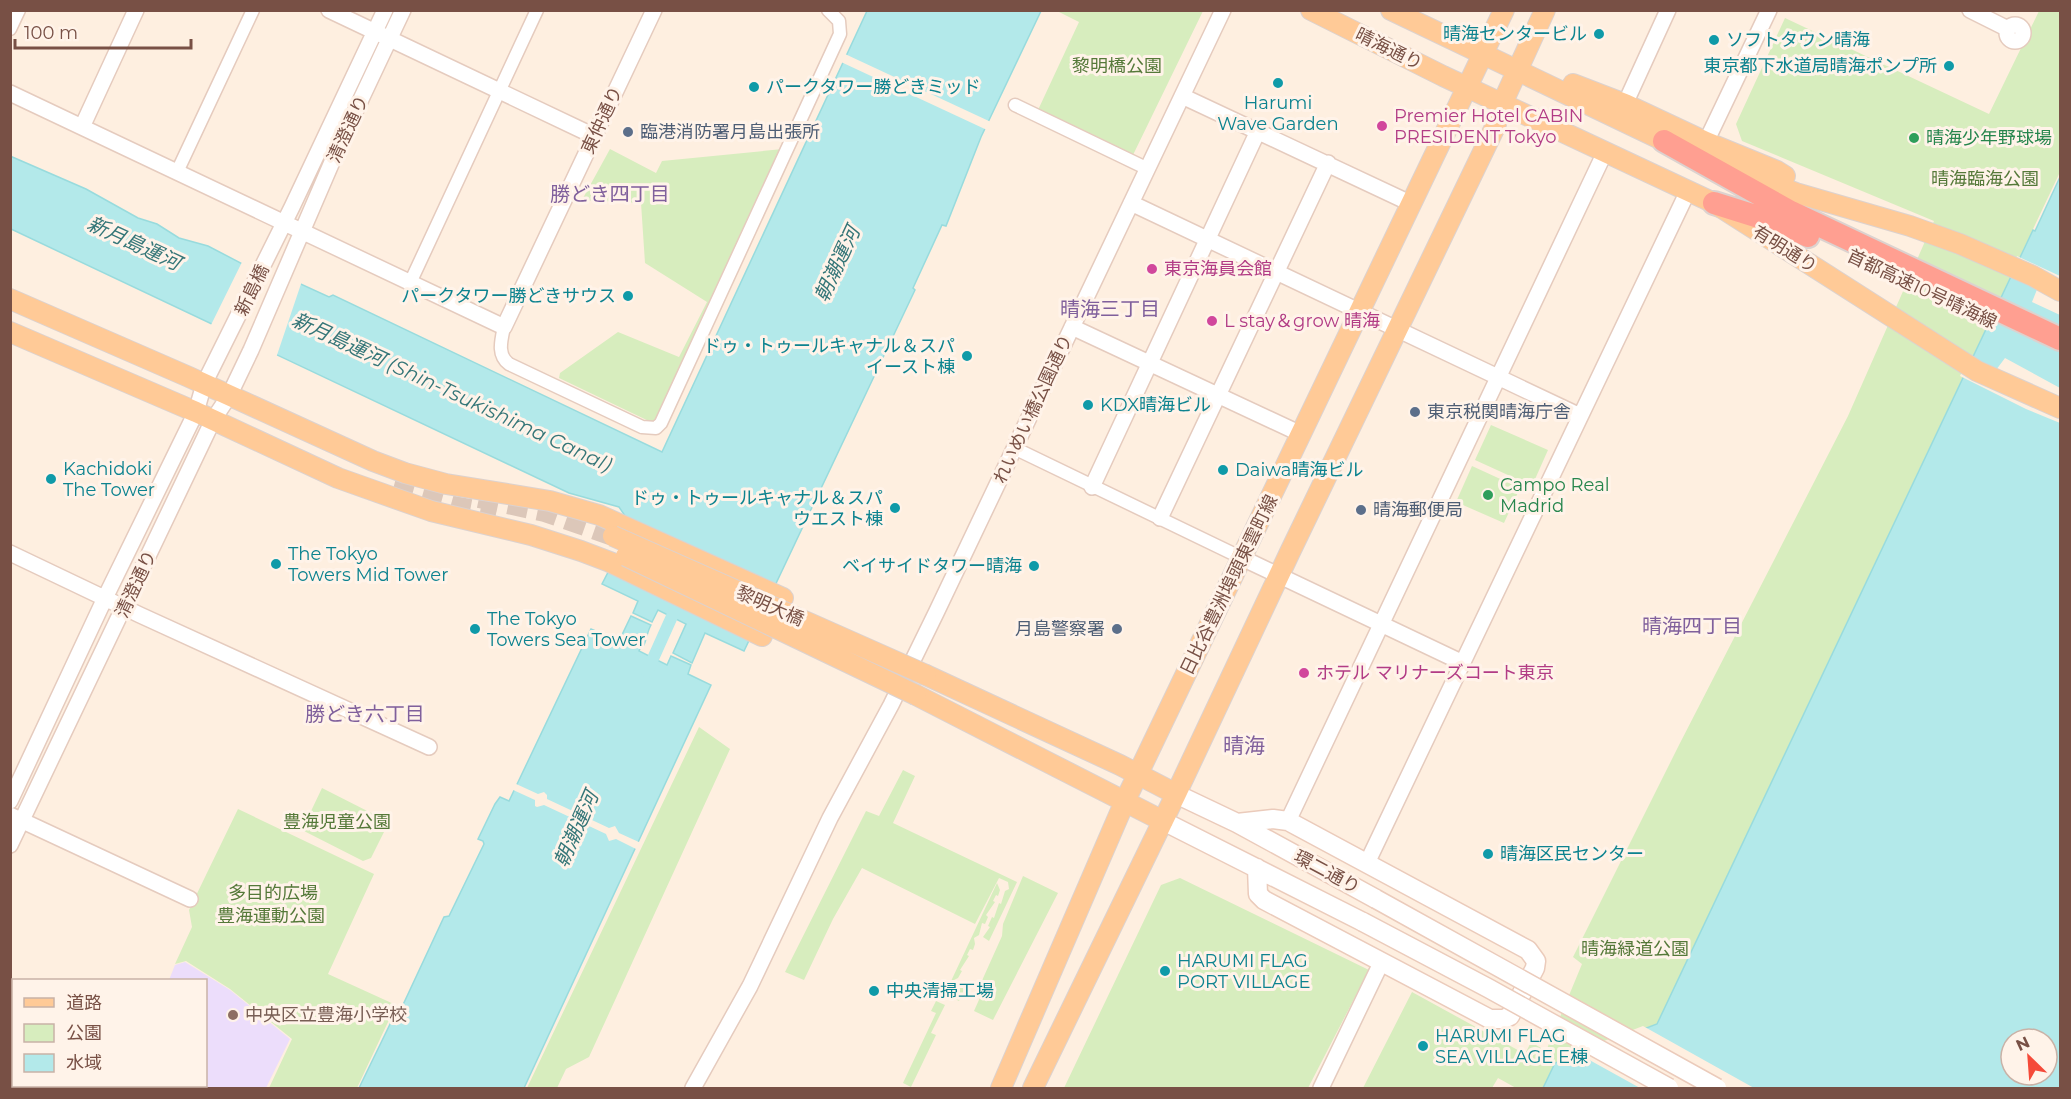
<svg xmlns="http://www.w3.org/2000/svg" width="2071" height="1099" font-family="Montserrat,'Noto Sans JP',sans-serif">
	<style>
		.education { fill: #ecddfb }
		.green { fill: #d7edbe }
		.water { fill: #b3e9ea; stroke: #98dbdd; stroke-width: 1.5; fill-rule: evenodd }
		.pier { fill: #feefe0 }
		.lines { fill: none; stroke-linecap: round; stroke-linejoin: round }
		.canal { stroke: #b3e9ea; stroke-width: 12 }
		.primary-tunnel { stroke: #dcc7b9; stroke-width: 20; stroke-dasharray: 20 10; stroke-linecap: butt }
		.minor-casing { stroke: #e5cbbe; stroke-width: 15 }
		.tertiary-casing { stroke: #e5cbbe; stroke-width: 18 }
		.secondary-casing { stroke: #ebcbbb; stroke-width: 21 }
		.primary-casing { stroke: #dcd2cf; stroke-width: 22 }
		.motorway-casing { stroke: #dcd2cf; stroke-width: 26 }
		.minor { stroke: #fff; stroke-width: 12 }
		.tertiary { stroke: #fff; stroke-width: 15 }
		.secondary { stroke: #fff; stroke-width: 18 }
		.primary { stroke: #ffca97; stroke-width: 20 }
		.motorway { stroke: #ff9f91; stroke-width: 22 }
		.secondary-bridge-casing { stroke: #ebcbbb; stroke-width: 21; stroke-linecap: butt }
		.primary-bridge-casing { stroke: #dcd2cf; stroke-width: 22; stroke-linecap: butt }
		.secondary-bridge { stroke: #fff; stroke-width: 18 }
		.primary-bridge { stroke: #ffca97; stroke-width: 20 }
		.culture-dot { fill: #0f9aa8; stroke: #fff3e9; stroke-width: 2 }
		.hotel-dot { fill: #d1479c; stroke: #fff3e9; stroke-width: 2 }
		.service-dot { fill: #5c6f8a; stroke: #fff3e9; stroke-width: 2 }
		.leisure-dot { fill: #2e9e5b; stroke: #fff3e9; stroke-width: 2 }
		.education-dot { fill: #8d6e63; stroke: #fff3e9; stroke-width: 2 }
		.labels { text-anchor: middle; stroke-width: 6; stroke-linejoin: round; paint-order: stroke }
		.culture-label { font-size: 18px; fill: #0d838f; stroke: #fff3e9; text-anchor: start }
		.street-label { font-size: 18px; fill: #785045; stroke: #fff3e9 }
		.park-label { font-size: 18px; fill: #557939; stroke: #fff3e9 }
		.hotel-label { font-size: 18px; fill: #b23c85; stroke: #fff3e9; text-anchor: start }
		.service-label { font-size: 18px; fill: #4e5e75; stroke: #fff3e9; text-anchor: start }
		.leisure-label { font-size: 18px; fill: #27864d; stroke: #fff3e9; text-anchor: start }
		.education-label { font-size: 18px; fill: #785e54; stroke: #fff3e9; text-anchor: start }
		.neighbourhood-label { font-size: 20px; fill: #80609c; stroke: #fff3e9 }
		.water-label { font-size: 20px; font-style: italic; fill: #357678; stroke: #fff3e9 }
		.quarter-label { font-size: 21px; fill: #80609c; stroke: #fff3e9 }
	</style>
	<rect width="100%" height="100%" fill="#feefe0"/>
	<!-- education -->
	<path class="education" d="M185,962L230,990L290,1039L266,1088H111L113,1086H206V980H169L175,965Z"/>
	<!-- green -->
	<path class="green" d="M1057,11H1203L1133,155L1038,110L1079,22Z
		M2039,11H2060V172L1657,1024L1555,1063L1543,1088H1516L1498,1078L1492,1088H1363L1412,992L1525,1054L1531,1042L1546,1051L1582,964L1573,957L1679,745L1848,416L1934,221L1742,141L1736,124L1785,18L1989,114Z
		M610,149L656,173L662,161L783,149L655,424L559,378L560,373L618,332L679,357L707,302L645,263L641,203L582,200Z
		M1491,425L1548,450L1532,486L1475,460Z
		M1472,466L1520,488L1504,523L1456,502Z
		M699,727L730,749L589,1057L566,1069L557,1088H527Z
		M903,770L915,776L893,823L1017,882L989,941L983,937L990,927L988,926L992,917L994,918L999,903L1001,904L1005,891L1009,889L1008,882L999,878L975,924L862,868L833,919L804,980L785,972L866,811L879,816Z
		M322,788L389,822L371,858L363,861L302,830Z
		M238,809L374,874L328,974L396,1005L357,1088H269L292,1039L230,989L186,961L175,964L192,927L189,910Z
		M1023,876L1058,893L993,1020L974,1011L982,993L980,985L1002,936L1003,924Z
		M1180,878L1369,970L1308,1088H1064L1161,885Z
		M997,883L1000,890L998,896L996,895L993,901L995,902L986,915L988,917L985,924L982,923L979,935L974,938L975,944L973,950L970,949L967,955L969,956L960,970L962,971L958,978L954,980V985L960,988L963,986L968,990L970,995L968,999L961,996L959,1001L945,994Z
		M936,1001L945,1005L931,1033L936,1035L911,1087L903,1083L936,1013L931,1011Z"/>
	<!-- water -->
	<path class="water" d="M867,11H1041L981,137L946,226L942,225L913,288L915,290L744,651L705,633L692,663L673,653L686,624L658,610L652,622L633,613L638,601L602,584L632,526L619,507L569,493L11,229L10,156L86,189L138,218L157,224L179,238L208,246L256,271L281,275L329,297L333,295L662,452Z
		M2060,177V1088H1543L1555,1063L1657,1024L2033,230L2035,231ZM2011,1039H2047V1075H2011Z
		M631,616L651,625C647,632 647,639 643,647L641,646L639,651L667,665L671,656L691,665L688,674L711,685L524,1088H359L394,1016L399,1009H401L444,917L449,916L484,844L483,841L478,839L495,804L500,797L509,801L591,629L619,641Z"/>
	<!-- pier -->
	<path class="pier" d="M845,54L991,122L987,130L841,62Z
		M2017,256L2060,276V315L2032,302L2038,287L2009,272Z
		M243,260L257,268L282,272L302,281L276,358L210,327Z
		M1969,357L1996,370L2005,358L2060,388V423L2026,409L1960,376Z
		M514,783L538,794L544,792L547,795V799L609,828L615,826L619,833L641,843L638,850L616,839L609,841L606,834L544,805L537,807L535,806V800L511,789Z
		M1643,1026L1754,1088H1640L1575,1052Z"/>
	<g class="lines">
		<!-- canal -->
		<path class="canal" d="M647,672L678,603"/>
		<!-- primary-tunnel -->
		<path class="primary-tunnel" d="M393,489L454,506L496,514
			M479,498L545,512L613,536"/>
		<defs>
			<path id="minor" d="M10,29L19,10
				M1015,105L1148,169
				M177,172L253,10
				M410,283L537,10
				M504,327C501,341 497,355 509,364L642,427L656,428L661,423L840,34L839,21L828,10
				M1014,448L1242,558"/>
			<path id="tertiary" d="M329,10L594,136
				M1970,10L2008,29
				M2007 33a8 8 0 1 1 16 0a8 8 0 1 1-16 0Z
				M10,93L504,327L654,10
				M1182,96L1412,204
				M1625,104L1668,10
				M82,127L136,10
				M1706,142L1769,10
				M1131,203L1580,416
				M1072,327L1301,434
				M1092,487L1258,131
				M1160,518L1328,163
				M10,553L140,615L429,747
				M1242,558L1463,663
				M10,801L105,598L196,412L204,384L292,207L385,10
				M10,815L190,899
				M1288,821L1605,152
				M10,845L203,441L213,420L229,396L251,350L338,148L403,10
				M1367,863L1688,191
				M693,1088L750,986L830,818L891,705L936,613L1223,10
				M1321,1088L1382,961"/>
			<path id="secondary" d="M1176,794L1237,823L1376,899
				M1163,821L1363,922
				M1237,823L1273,819L1288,821L1528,950L1536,961L1535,968L1510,1016L1504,1019H1490L1264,900L1258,894L1257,868"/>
			<path id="primary" d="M1311,10L1443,76L1714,203L1977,371L2060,408
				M1391,10L1677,147
				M1573,84L1625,104L1706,142L1777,171L1785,176
				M1718,163L1796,193L1910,226L1960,244L2033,276L2060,291
				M10,299L189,377L373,461L405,473L446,484L550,501L599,515L783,598
				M10,332L196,412L338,478L431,511L531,535L581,551L610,562L762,636
				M926,675L1120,765L1176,794
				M916,695L1163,821
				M1001,1088L1125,801L1504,10
				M1033,1088L1176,794L1290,552L1495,127L1502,104L1545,10"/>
			<path id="motorway" d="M1664,141L1791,212L2060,339
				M1714,203L1784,225L1808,236"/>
		</defs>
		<!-- minor casing -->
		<use href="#minor" class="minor-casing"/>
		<!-- tertiary casing -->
		<use href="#tertiary" class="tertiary-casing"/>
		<!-- secondary casing -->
		<use href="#secondary" class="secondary-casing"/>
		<!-- primary casing -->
		<use href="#primary" class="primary-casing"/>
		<!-- motorway casing -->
		<use href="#motorway" class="motorway-casing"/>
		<!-- minor -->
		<use href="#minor" class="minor"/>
		<!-- tertiary -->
		<use href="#tertiary" class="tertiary"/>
		<!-- secondary -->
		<use href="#secondary" class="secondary"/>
		<!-- primary -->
		<use href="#primary" class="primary"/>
		<!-- motorway -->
		<use href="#motorway" class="motorway"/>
		<defs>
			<path id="secondary-bridge" d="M1376,899L1717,1088
				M1363,922L1488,988L1669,1088"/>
			<path id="primary-bridge" d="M613,536L926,675
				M626,556L916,695"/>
		</defs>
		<!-- secondary-bridge casing -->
		<use href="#secondary-bridge" class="secondary-bridge-casing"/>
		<!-- primary-bridge casing -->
		<use href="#primary-bridge" class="primary-bridge-casing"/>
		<!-- secondary-bridge -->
		<use href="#secondary-bridge" class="secondary-bridge"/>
		<!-- primary-bridge -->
		<use href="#primary-bridge" class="primary-bridge"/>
	</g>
	<!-- markers -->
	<g class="culture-dot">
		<circle cx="1599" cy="34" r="6"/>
		<circle cx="1714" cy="40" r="6"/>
		<circle cx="1949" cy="66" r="6"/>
		<circle cx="1278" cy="83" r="6"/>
		<circle cx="754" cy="87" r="6"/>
		<circle cx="628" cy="296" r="6"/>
		<circle cx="967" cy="356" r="6"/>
		<circle cx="1088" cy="405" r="6"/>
		<circle cx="1223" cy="470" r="6"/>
		<circle cx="51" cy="479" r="6"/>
		<circle cx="895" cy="508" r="6"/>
		<circle cx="276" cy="564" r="6"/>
		<circle cx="1034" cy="566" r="6"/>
		<circle cx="475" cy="629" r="6"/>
		<circle cx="1488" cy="854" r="6"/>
		<circle cx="1165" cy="971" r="6"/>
		<circle cx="874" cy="991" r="6"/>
		<circle cx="1423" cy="1046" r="6"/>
	</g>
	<g class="hotel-dot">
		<circle cx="1382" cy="126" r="6"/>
		<circle cx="1152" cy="269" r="6"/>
		<circle cx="1212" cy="321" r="6"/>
		<circle cx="1304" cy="673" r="6"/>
	</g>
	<g class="service-dot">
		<circle cx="628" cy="132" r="6"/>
		<circle cx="1415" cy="412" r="6"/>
		<circle cx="1361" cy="510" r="6"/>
		<circle cx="1117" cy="629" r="6"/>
	</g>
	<g class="leisure-dot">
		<circle cx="1914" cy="138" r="6"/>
		<circle cx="1488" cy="495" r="6"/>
	</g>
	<circle class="education-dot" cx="233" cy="1015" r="6"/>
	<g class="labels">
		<!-- culture labels -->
		<g class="culture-label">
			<text x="1587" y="40" text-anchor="end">晴海センタービル</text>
			<text x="1726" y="46">ソフトタウン晴海</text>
			<text x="1937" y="72" text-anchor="end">東京都下水道局晴海ポンプ所</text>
			<text x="766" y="93">パークタワー勝どきミッド</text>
			<text x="1278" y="109" text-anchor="middle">Harumi<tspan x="1278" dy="21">Wave Garden</tspan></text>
			<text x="616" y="302" text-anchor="end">パークタワー勝どきサウス</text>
			<text x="955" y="352" text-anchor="end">ドゥ・トゥールキャナル＆スパ<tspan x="955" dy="21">イースト棟</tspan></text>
			<text x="1100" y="411">KDX晴海ビル</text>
			<text x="63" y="475">Kachidoki<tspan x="63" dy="21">The Tower</tspan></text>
			<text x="1235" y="476">Daiwa晴海ビル</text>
			<text x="883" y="504" text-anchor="end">ドゥ・トゥールキャナル＆スパ<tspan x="883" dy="21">ウエスト棟</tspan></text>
			<text x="288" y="560">The Tokyo<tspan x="288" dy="21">Towers Mid Tower</tspan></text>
			<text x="1022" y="572" text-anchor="end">ベイサイドタワー晴海</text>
			<text x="487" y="625">The Tokyo<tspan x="487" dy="21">Towers Sea Tower</tspan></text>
			<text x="1500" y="860">晴海区民センター</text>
			<text x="1177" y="967">HARUMI FLAG<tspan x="1177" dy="21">PORT VILLAGE</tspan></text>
			<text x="886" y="997">中央清掃工場</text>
			<text x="1435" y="1042">HARUMI FLAG<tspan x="1435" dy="21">SEA VILLAGE E棟</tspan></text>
		</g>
		<!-- street labels -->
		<g class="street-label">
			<text transform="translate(1389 49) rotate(26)" y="6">晴海通り</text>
			<text transform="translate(602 120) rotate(-65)" y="6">東仲通り</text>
			<text transform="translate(348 129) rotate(-65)" y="6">清澄通り</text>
			<text transform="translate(1785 249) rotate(32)" y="6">有明通り</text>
			<text transform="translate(1922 289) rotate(25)" y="6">首都高速10号晴海線</text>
			<text transform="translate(252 290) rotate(-64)" y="6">新島橋</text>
			<text transform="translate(1033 409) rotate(-65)" y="6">れいめい橋公園通り</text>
			<text transform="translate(136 584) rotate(-65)" y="6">清澄通り</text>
			<text transform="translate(1229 585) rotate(-64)" y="6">日比谷豊洲埠頭東雲町線</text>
			<text transform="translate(770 606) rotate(24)" y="6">黎明大橋</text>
			<text transform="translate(1327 872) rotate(28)" y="6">環二通り</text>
		</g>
		<!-- park labels -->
		<g class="park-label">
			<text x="1117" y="72">黎明橋公園</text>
			<text x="1985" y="185">晴海臨海公園</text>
			<text x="337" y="828">豊海児童公園</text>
			<text x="273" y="899">多目的広場</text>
			<text x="271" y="922">豊海運動公園</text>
			<text x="1635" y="955">晴海緑道公園</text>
		</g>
		<!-- hotel labels -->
		<g class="hotel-label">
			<text x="1394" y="122">Premier Hotel CABIN<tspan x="1394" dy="21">PRESIDENT Tokyo</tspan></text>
			<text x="1164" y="275">東京海員会館</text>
			<text x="1224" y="327">L stay＆grow 晴海</text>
			<text x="1316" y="679">ホテル マリナーズコート東京</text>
		</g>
		<!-- service labels -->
		<g class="service-label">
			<text x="640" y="138">臨港消防署月島出張所</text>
			<text x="1427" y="418">東京税関晴海庁舎</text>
			<text x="1373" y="516">晴海郵便局</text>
			<text x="1105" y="635" text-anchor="end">月島警察署</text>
		</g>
		<!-- leisure labels -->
		<g class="leisure-label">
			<text x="1926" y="144">晴海少年野球場</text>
			<text x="1500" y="491">Campo Real<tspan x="1500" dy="21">Madrid</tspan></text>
		</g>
		<!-- education labels -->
		<g class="education-label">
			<text x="245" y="1021">中央区立豊海小学校</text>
		</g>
		<!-- neighbourhood labels -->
		<g class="neighbourhood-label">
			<text x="610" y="201">勝どき四丁目</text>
			<text x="1110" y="316">晴海三丁目</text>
			<text x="1692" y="633">晴海四丁目</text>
			<text x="365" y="721">勝どき六丁目</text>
		</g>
		<!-- water labels -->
		<g class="water-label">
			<text transform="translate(134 243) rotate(25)" y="7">新月島運河</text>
			<text transform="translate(837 264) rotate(-65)" y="7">朝潮運河</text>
			<text transform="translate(452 392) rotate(25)" y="7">新月島運河 (Shin-Tsukishima Canal)</text>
			<text transform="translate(576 829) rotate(-66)" y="7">朝潮運河</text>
		</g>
		<!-- quarter labels -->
		<g class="quarter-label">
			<text x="1244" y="753">晴海</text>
		</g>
	</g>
	<!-- border -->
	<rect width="2071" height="1099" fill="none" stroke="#785045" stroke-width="24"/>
	<!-- legend -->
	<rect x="12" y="979" width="195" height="108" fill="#fff3e9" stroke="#c9b2a7" stroke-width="1.5"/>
	<rect x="24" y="998" width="30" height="9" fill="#ffca97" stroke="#c9b2a7" stroke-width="1.5"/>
	<text x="66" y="1009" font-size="18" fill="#785045">道路</text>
	<rect x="24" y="1024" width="30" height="18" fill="#d7edbe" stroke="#c9b2a7" stroke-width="1.5"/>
	<text x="66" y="1039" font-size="18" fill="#785045">公園</text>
	<rect x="24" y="1054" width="30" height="18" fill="#b3e9ea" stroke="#c9b2a7" stroke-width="1.5"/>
	<text x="66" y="1069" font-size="18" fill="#785045">水域</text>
	<!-- north arrow -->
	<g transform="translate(2029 1057) rotate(335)"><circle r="28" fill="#fff3e9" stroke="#c9b2a7" stroke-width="1.5"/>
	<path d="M0-4.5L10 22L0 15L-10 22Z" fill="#f54a39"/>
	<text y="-9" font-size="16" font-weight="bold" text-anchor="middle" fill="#785045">N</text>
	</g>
	<!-- scale -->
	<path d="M15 39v9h176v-9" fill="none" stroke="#785045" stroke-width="3"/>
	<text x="24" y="39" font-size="18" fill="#785045" stroke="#fff3e9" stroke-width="4.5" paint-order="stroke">100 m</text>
</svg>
